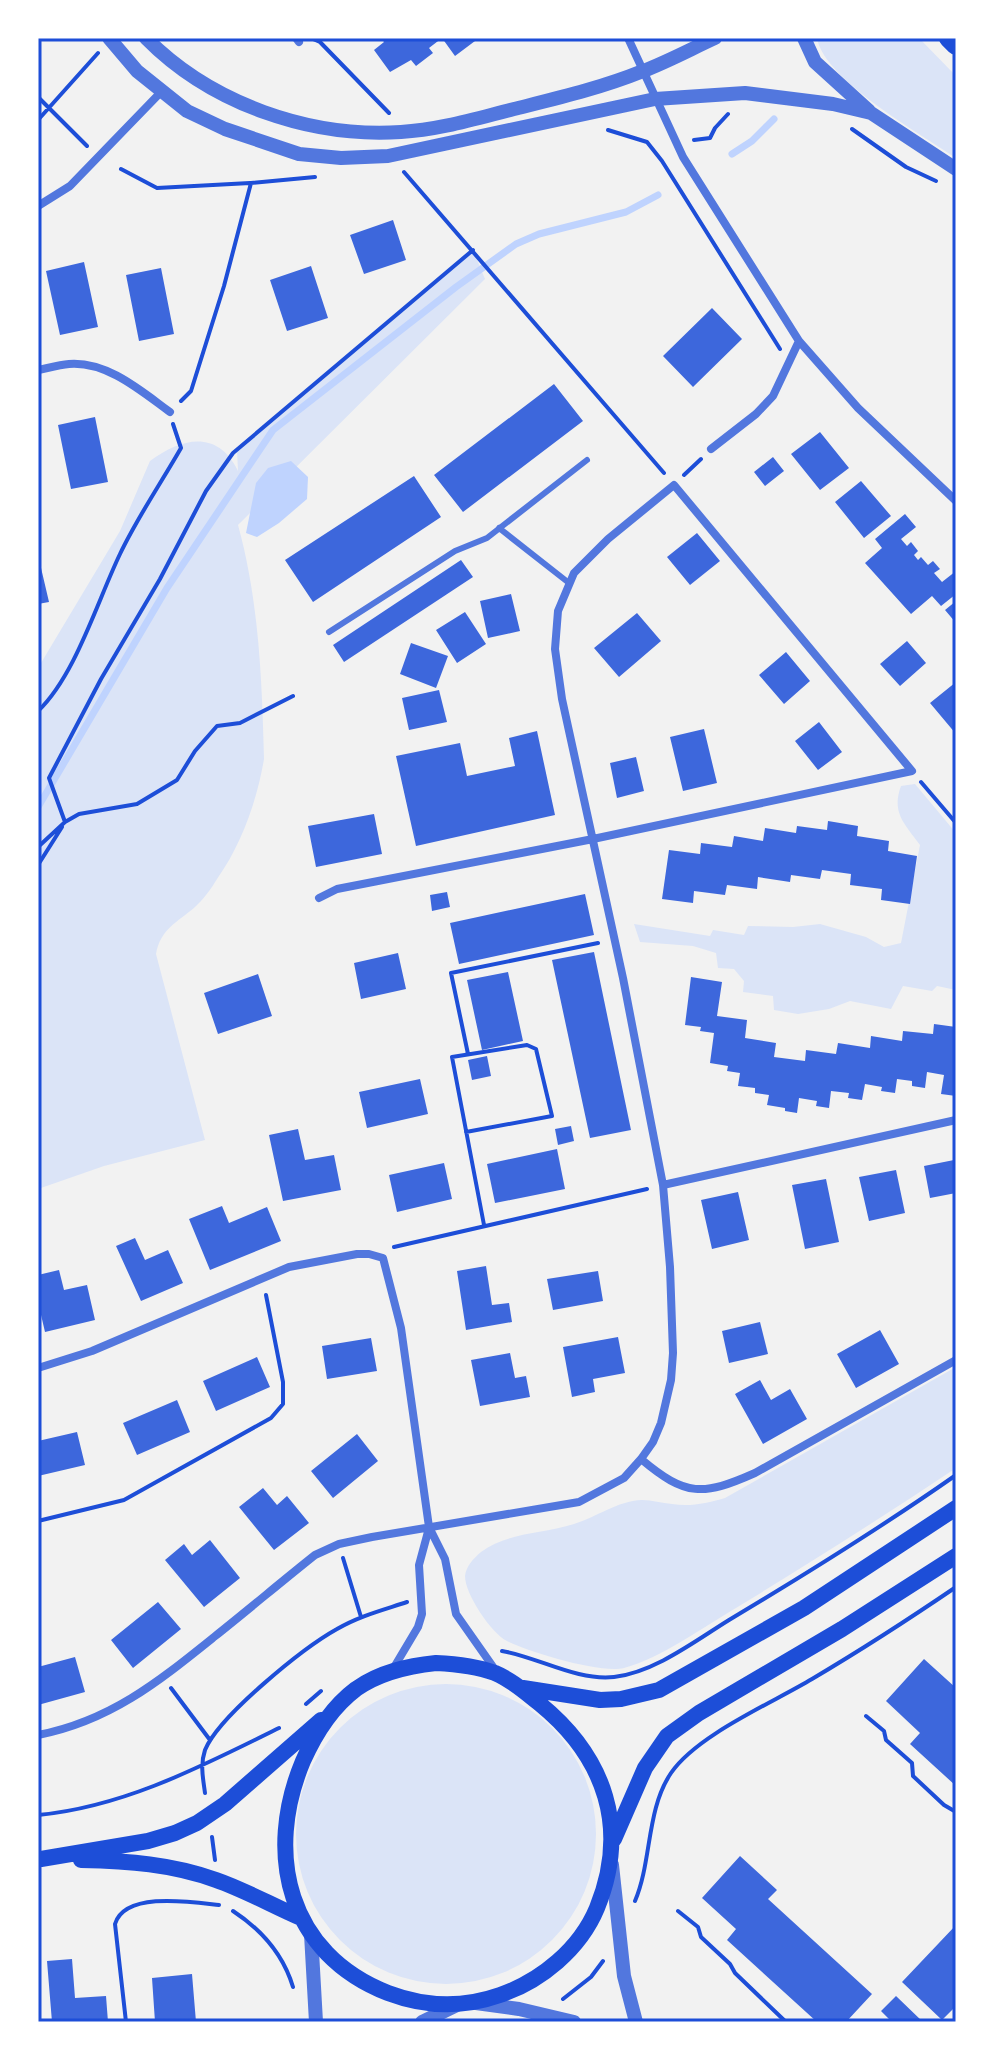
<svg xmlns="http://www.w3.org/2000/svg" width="994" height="2060" font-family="'DM Sans',sans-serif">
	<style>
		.green { fill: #dbe4f7 }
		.water { fill: #bfd3fe }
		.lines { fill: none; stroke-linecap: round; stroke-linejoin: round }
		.stream { stroke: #bfd3fe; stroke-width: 7 }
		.building { fill: #3d67dc }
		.path { stroke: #1d4ed8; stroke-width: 4 }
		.service { stroke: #5277de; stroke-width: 6 }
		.minor { stroke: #5277de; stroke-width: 8 }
		.tertiary { stroke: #5277de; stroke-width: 14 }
		.secondary { stroke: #1d4ed8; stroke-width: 16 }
		.motorway { stroke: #1d4ed8; stroke-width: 20 }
		.neatline { fill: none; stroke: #1d4ed8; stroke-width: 3 }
	</style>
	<rect width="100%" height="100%" fill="#f2f2f2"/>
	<!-- green -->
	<path class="green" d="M817,38H919L956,76V158C921,134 824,80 817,38Z
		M473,250L485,279L238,525C259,601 262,680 264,759C257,800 242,844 217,879C211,889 203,900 194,908C177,922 160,930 156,954L205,1140L104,1166L38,1189V668L120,531L150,461C183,437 218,430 238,471L237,450Z
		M915,784L956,833V990L937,986L932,991L903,986L891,1009L850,1001L829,1009L798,1014L774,1010L773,996L743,992L744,981L734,969L718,968L716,953L693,946L640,942L634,924L710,936L713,930L744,935L748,926L793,927L820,924L866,937L884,947L901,943L920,845C905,824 891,813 901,786Z
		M956,1367V1468C884,1516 810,1563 736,1608C700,1629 663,1657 624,1668C601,1674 529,1652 507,1641C491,1633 465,1594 465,1576C466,1566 474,1558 481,1552C508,1532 543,1534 574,1524C597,1517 617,1501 642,1500C652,1500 662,1503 672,1504C691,1507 707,1503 725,1498Z
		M296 1834a150 150 0 1 1 300 0a150 150 0 1 1-300 0Z"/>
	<!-- water -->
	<path class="water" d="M291,461L308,477L307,499L279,523L257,537L246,533L256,483L268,468Z"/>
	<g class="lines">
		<!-- stream -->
		<path class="stream" d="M732,154L752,141L774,119
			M38,807L167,588L273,430L456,287L516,244L539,234L626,212L658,195"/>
	</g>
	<!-- building -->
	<path class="building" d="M381,38H479L455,56L442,38L429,48L433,53L416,66L411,60L390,72L374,50L384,42Z
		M393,220L406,260L364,274L350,235Z
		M84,262L98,327L60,335L46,271Z
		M311,266L328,318L287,331L270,280Z
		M161,268L174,334L139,341L126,275Z
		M712,308L742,339L693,387L663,356Z
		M554,384L583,421L463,512L434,475Z
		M95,417L108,482L71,489L58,425Z
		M820,432L849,468L820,490L791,454Z
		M773,457L784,471L765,486L754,472Z
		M414,476L441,517L313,602L285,560Z
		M861,481L891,516L864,538L835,502Z
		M905,514L916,527L901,539L907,546L911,542L918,551L914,555L918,560L921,557L928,565L933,561L940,569L934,573L942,582L956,571V594L941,606L932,596L911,614L865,563L882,548L875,539Z
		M697,533L720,561L690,585L667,557Z
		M38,555L49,602L38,604Z
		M461,560L473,577L344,662L333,645Z
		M511,594L520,631L488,638L480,601Z
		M956,601V623L945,610Z
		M465,612L486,644L457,663L436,630Z
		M637,613L661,641L619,677L594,648Z
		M907,641L926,663L900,686L880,664Z
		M411,643L448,656L436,688L400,674Z
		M786,652L810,681L784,704L759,675Z
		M956,682V734L930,703Z
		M439,690L447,722L409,730L402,698Z
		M819,722L842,752L818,770L795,741Z
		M704,729L717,783L683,791L670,737Z
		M537,731L555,815L416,846L396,756L460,743L467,776L515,766L509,738Z
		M636,757L644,791L617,798L610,763Z
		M374,814L382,854L316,867L308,826Z
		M828,821L858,826L857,836L889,841L888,851L917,856L910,904L881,900L882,889L850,885L851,874L822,870L820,879L791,875L790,882L758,877L757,889L727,885L725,895L694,891L693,903L662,899L669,850L700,854L701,843L732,847L734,836L763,841L765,828L796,833L797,826L827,830Z
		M447,892L450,907L432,911L430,895Z
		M585,894L594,935L459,964L450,923Z
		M594,952L631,1130L590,1138L552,960Z
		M398,953L406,989L361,999L354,963Z
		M508,972L523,1041L482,1050L467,980Z
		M258,974L272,1016L218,1034L204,993Z
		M691,977L722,982L717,1016L747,1020L745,1038L776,1043L774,1057L805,1061L806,1050L836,1054L838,1043L870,1048L871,1036L902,1041L903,1031L933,1034L934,1024L956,1027V1096L941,1094L944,1075L927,1072L925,1088L912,1086V1081L897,1079L895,1093L881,1091L882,1087L865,1084L862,1100L848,1098L849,1093L831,1091L829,1108L816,1106L817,1101L799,1098L797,1113L785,1111V1108L767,1105L769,1095L755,1093V1088L738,1086L740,1073L727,1071L728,1066L710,1063L714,1033L700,1031L701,1027L685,1025Z
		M487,1056L491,1076L472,1080L468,1060Z
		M420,1079L428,1114L367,1128L359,1092Z
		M571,1126L574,1141L558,1145L555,1129Z
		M298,1129L305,1160L334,1155L341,1190L283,1201L269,1135Z
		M557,1149L565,1189L495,1203L487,1164Z
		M954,1160L956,1193L930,1198L924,1166Z
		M444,1163L452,1199L397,1212L389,1175Z
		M896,1170L905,1213L869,1221L859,1177Z
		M826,1179L839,1242L805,1249L792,1185Z
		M738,1192L749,1240L712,1249L701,1200Z
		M222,1206L229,1223L267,1207L281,1241L210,1270L189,1219Z
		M135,1238L145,1260L168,1250L183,1283L141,1301L116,1246Z
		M486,1266L492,1305L509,1303L512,1322L466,1330L457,1271Z
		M59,1270L64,1290L87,1285L95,1320L45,1332L38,1302V1275Z
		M598,1271L603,1301L553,1310L547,1279Z
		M760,1322L768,1354L729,1363L722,1331Z
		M880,1330L899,1364L856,1388L837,1354Z
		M618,1337L625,1373L593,1379L595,1392L572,1397L563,1347Z
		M371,1338L377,1371L327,1379L322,1346Z
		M510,1353L515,1378L526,1376L530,1397L480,1406L471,1360Z
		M257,1357L270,1387L216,1411L203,1381Z
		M760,1380L771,1400L790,1389L807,1419L763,1444L735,1394Z
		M177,1400L190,1432L137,1455L123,1423Z
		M77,1432L85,1465L38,1476V1441Z
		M357,1434L378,1461L333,1498L311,1471Z
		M263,1488L277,1505L287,1496L309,1523L274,1550L239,1507Z
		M210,1540L240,1578L204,1607L165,1560L184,1544L192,1555Z
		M158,1602L181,1629L133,1668L111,1640Z
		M75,1657L85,1692L38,1705V1667Z
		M924,1659L956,1688V1703L953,1706L956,1709V1786L910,1744L920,1733L886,1701Z
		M740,1856L777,1890L768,1899L872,1994L846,2022H817L727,1940L736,1929L702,1898Z
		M956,1925V2006L942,2020L902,1982Z
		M72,1959L75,1998L106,1996L108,2022H52L47,1961Z
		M192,1974L196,2022H155L152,1978Z
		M896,1996L923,2022H892L881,2011Z"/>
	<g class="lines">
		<!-- path -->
		<path class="path" d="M313,39L320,42L389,113
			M38,97L87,146
			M38,120L98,53
			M852,129L906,167L936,181
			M608,130L647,142L662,161L780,349
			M694,140L710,138L715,128L728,114
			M121,169L157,188L250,183
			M404,172L664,473
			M181,401L191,391L224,286L251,183L315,177
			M684,475L701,459
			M38,711C75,676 97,602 120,554C137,518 161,483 181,448L173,424
			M921,782L956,823
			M65,822L49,778L101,679L160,579L206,491L233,453L473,250
			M38,847L65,822L79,814L137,804L177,780L195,751L217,726L240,723L293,696
			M38,865L62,827
			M468,1054L451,973L598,943
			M466,1132L552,1116L536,1049L527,1045L452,1057L484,1225
			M394,1247L647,1189
			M38,1521L124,1500L271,1418L283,1404V1382L266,1295
			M343,1558L361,1617
			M502,1651C538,1657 576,1681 614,1677C655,1672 695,1641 729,1620C806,1574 882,1527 956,1475
			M171,1688L210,1740
			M306,1704L321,1691
			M866,1716L884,1731L886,1740L912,1763L913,1776L944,1805L956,1812
			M205,1793C203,1778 200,1765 205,1750C219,1716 303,1648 337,1629C359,1616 383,1610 407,1602
			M38,1815C124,1807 202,1766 279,1728
			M212,1837L215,1860
			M635,1901C652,1861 646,1810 671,1773C697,1735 772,1703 812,1679C861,1650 909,1619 956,1587
			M233,1911C262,1930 283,1954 293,1987
			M678,1911L698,1927L701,1937L730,1964L735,1973L786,2022
			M563,1999L591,1977L603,1961
			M126,2022L115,1924C125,1891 192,1902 219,1905"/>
		<!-- service -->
		<path class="service" d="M499,528L569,583
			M329,632L455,551L487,538L587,460"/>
		<!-- minor -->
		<path class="minor" d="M296,38L299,42
			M628,38L683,157L799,341L858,408L956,501
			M38,206L70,186L161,92
			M38,370C48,368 59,365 69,364C107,361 141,391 170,412
			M711,449L756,414L773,396L799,341
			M663,1185L956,1120
			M38,1368L92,1351L289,1267L357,1254H369L383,1258L401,1328L429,1527L445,1559L456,1614L496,1671
			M641,1459C686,1497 703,1496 755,1473L956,1360
			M393,1669L418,1627L422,1614L419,1565L429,1528
			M38,1735C110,1721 158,1682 214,1637C248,1610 281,1582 315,1555L339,1544L372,1537L579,1502L624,1478L641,1459L653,1442L661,1423L671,1380L673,1353L670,1267L663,1185L623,978L562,699L555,649L558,611L574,573L608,539L674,485L912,771L593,839L337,889L319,898"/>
		<!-- tertiary -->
		<path class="tertiary" d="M109,38L137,71L187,111L225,129L299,154L341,158L388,156L655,99L745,93L833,104L871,113L956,169
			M146,38C211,104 310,138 401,132C439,130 478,118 514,109C558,98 601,88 643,71C667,62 691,49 715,38
			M804,38L815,62L869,111
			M612,1865L624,1976L636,2022
			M311,1934L316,2022
			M476,2003L519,2009L574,2022
			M422,2022L457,2005"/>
		<!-- secondary -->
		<path class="secondary" d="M436,1663C457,1664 476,1666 495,1673C512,1680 526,1693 540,1704C606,1758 629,1829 597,1908C580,1949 541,1981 500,1995C463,2008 425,2007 388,1993C288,1954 264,1854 303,1761C315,1734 332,1707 356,1689C380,1672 408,1666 436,1663Z
			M523,1688L600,1700L621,1699L659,1690L804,1608L956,1508
			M614,1839L645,1768L667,1736L699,1713L842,1629L956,1556
			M41,1859L148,1841L175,1833L197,1823L225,1804L321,1720
			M81,1860C128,1861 172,1864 216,1880C245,1890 273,1906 301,1918"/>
		<!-- motorway -->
		<path class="motorway" d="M949,38L956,45"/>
	</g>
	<!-- border -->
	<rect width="994" height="2060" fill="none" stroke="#ffffff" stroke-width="80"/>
	<rect x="40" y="40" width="914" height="1980" class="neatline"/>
</svg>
